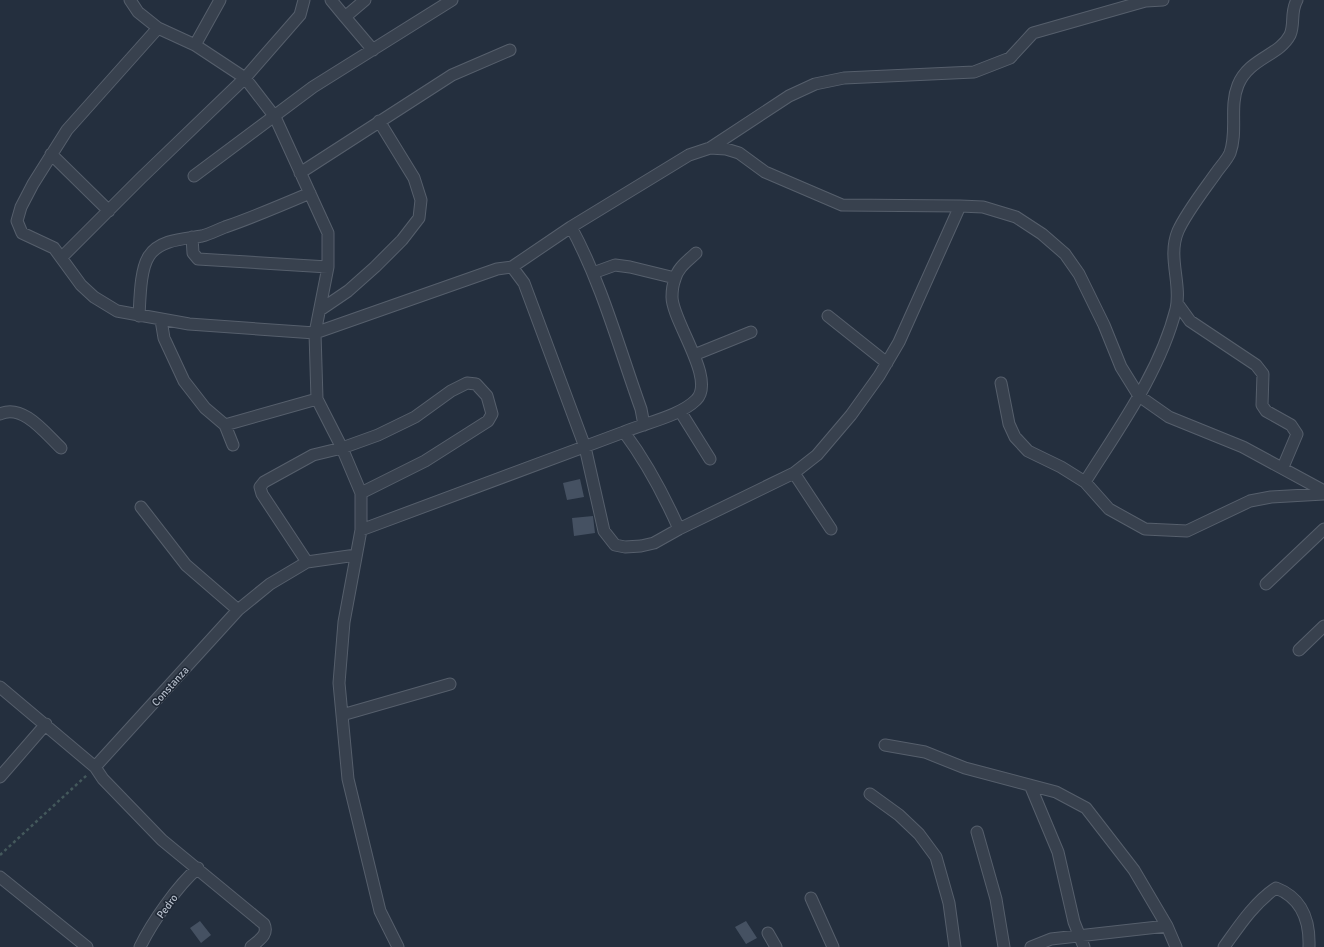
<svg xmlns="http://www.w3.org/2000/svg" width="1324" height="947" font-family="Signika,sans-serif">
	<style>
		.building { fill: #455162 }
		.lines { fill: none; stroke-linecap: round; stroke-linejoin: round }
		.minor-casing { stroke: #565f6c; stroke-width: 13 }
		.path { stroke: #44595c; stroke-width: 2.5; stroke-dasharray: 3 3; stroke-linecap: butt }
		.minor { stroke: #38414e; stroke-width: 11 }
		.labels { text-anchor: middle; stroke-width: 3; stroke-linejoin: round; paint-order: stroke }
		.street-label { font-size: 11px; fill: #b4bcc9; stroke: #1d2633 }
	</style>
	<rect width="100%" height="100%" fill="#242f3e"/>
	<!-- building -->
	<path class="building" d="M580,479L584,497L567,500L563,483Z
		M593,516L595,533L574,536L572,518Z
		M200,921L211,935L201,943L190,928Z
		M746,921L757,938L746,944L735,927Z"/>
	<g class="lines">
		<defs>
			<path id="minor" d="M130,0L138,12L158,28L195,45L245,78L275,117L328,233V267L315,333L317,399L342,448L361,493V530L344,622L339,683L348,779L380,911L398,947
				M331,0L345,17
				M365,0L345,17L373,50
				M1146,1L1163,0
				M158,28L67,130L33,184L21,207L17,221L22,233L54,248L81,285L94,297L117,311L189,324L315,333L497,269L512,267L571,227C602,284 619,348 641,409L644,425
				M195,45L220,0
				M710,148L789,96L815,84L844,78L974,72L1010,58L1033,33L1149,0
				M51,154L109,211
				M300,173L452,75L510,50
				M194,176L313,87L452,0
				M571,227L689,155L710,148L726,149L739,153L765,172L842,205L960,206
				M192,237L193,253L198,259L328,267
				M62,257L141,178L245,78L300,15L304,0
				M512,267L524,283L585,447L604,531L615,545L625,547L641,546L654,543L679,529L794,473L817,455L851,415L879,376L899,342L960,206L983,207L1016,217L1042,234L1065,254L1079,274L1104,325L1121,367L1139,396L1169,417L1243,447L1324,491
				M593,273L615,265L630,267L675,278
				M1177,303L1190,321L1256,365L1263,374L1262,405L1266,411L1291,425L1297,434L1283,467
				M320,310L348,291L375,267L402,240L419,218L421,200L414,178L379,121
				M139,316C140,300 140,269 149,256C160,239 185,239 202,236C210,234 217,230 225,227C254,217 282,205 310,193
				M828,316L887,363
				M161,320L164,338L184,381L205,408L225,425L233,445
				M694,355L751,332
				M1001,383L1009,424L1015,437L1028,451L1061,467L1085,482L1109,509L1145,529L1187,531L1250,501L1271,497L1324,494
				M680,411L710,459
				M0,414C23,403 46,434 61,448
				M225,425L317,399
				M794,473L831,529
				M1085,482C1119,428 1160,372 1176,309C1182,284 1167,257 1178,231C1186,213 1204,190 1216,173C1220,167 1227,160 1230,153C1238,131 1229,107 1238,85C1249,58 1279,56 1290,35C1295,24 1290,12 1297,0
				M141,507L186,565L238,610
				M679,529C664,495 647,463 624,432C645,423 680,416 696,400C717,380 672,321 672,297C672,291 673,284 675,279C678,267 688,261 696,253
				M361,530L624,432
				M307,562L262,494L260,487L264,482L313,455L342,448L378,435L415,417L451,391L467,383L476,384L487,396L492,414L488,421L425,461L361,493
				M1266,584L1324,529
				M1299,650L1324,626
				M0,687L95,767L238,610L270,584L307,562L356,555
				M342,715L450,684
				M885,745L925,752L965,768L1056,792L1086,808L1134,870L1167,926L1176,947
				M95,767L103,779L162,840L264,924C269,935 259,940 251,947
				M0,777L46,724
				M1030,785L1058,852L1074,922L1084,947
				M870,794L899,815L919,834L936,857L949,903L955,947
				M977,832L996,899L1004,947
				M0,877L87,947
				M811,898L833,947
				M768,933L776,947
				M140,947C152,922 178,885 198,868
				M1031,947L1051,939L1167,926
				M1224,947C1239,926 1254,903 1276,888C1302,898 1310,920 1309,947"/>
		</defs>
		<!-- minor casing -->
		<use href="#minor" class="minor-casing"/>
		<!-- path -->
		<path class="path" d="M0,855L87,775"/>
		<!-- minor -->
		<use href="#minor" class="minor"/>
	</g>
	<g class="labels">
		<!-- street labels -->
		<g class="street-label">
			<text transform="translate(170 686) rotate(-48)" y="4">Constanza</text>
			<text transform="translate(167 906) rotate(-53)" y="4">Pedro</text>
		</g>
	</g>
</svg>
